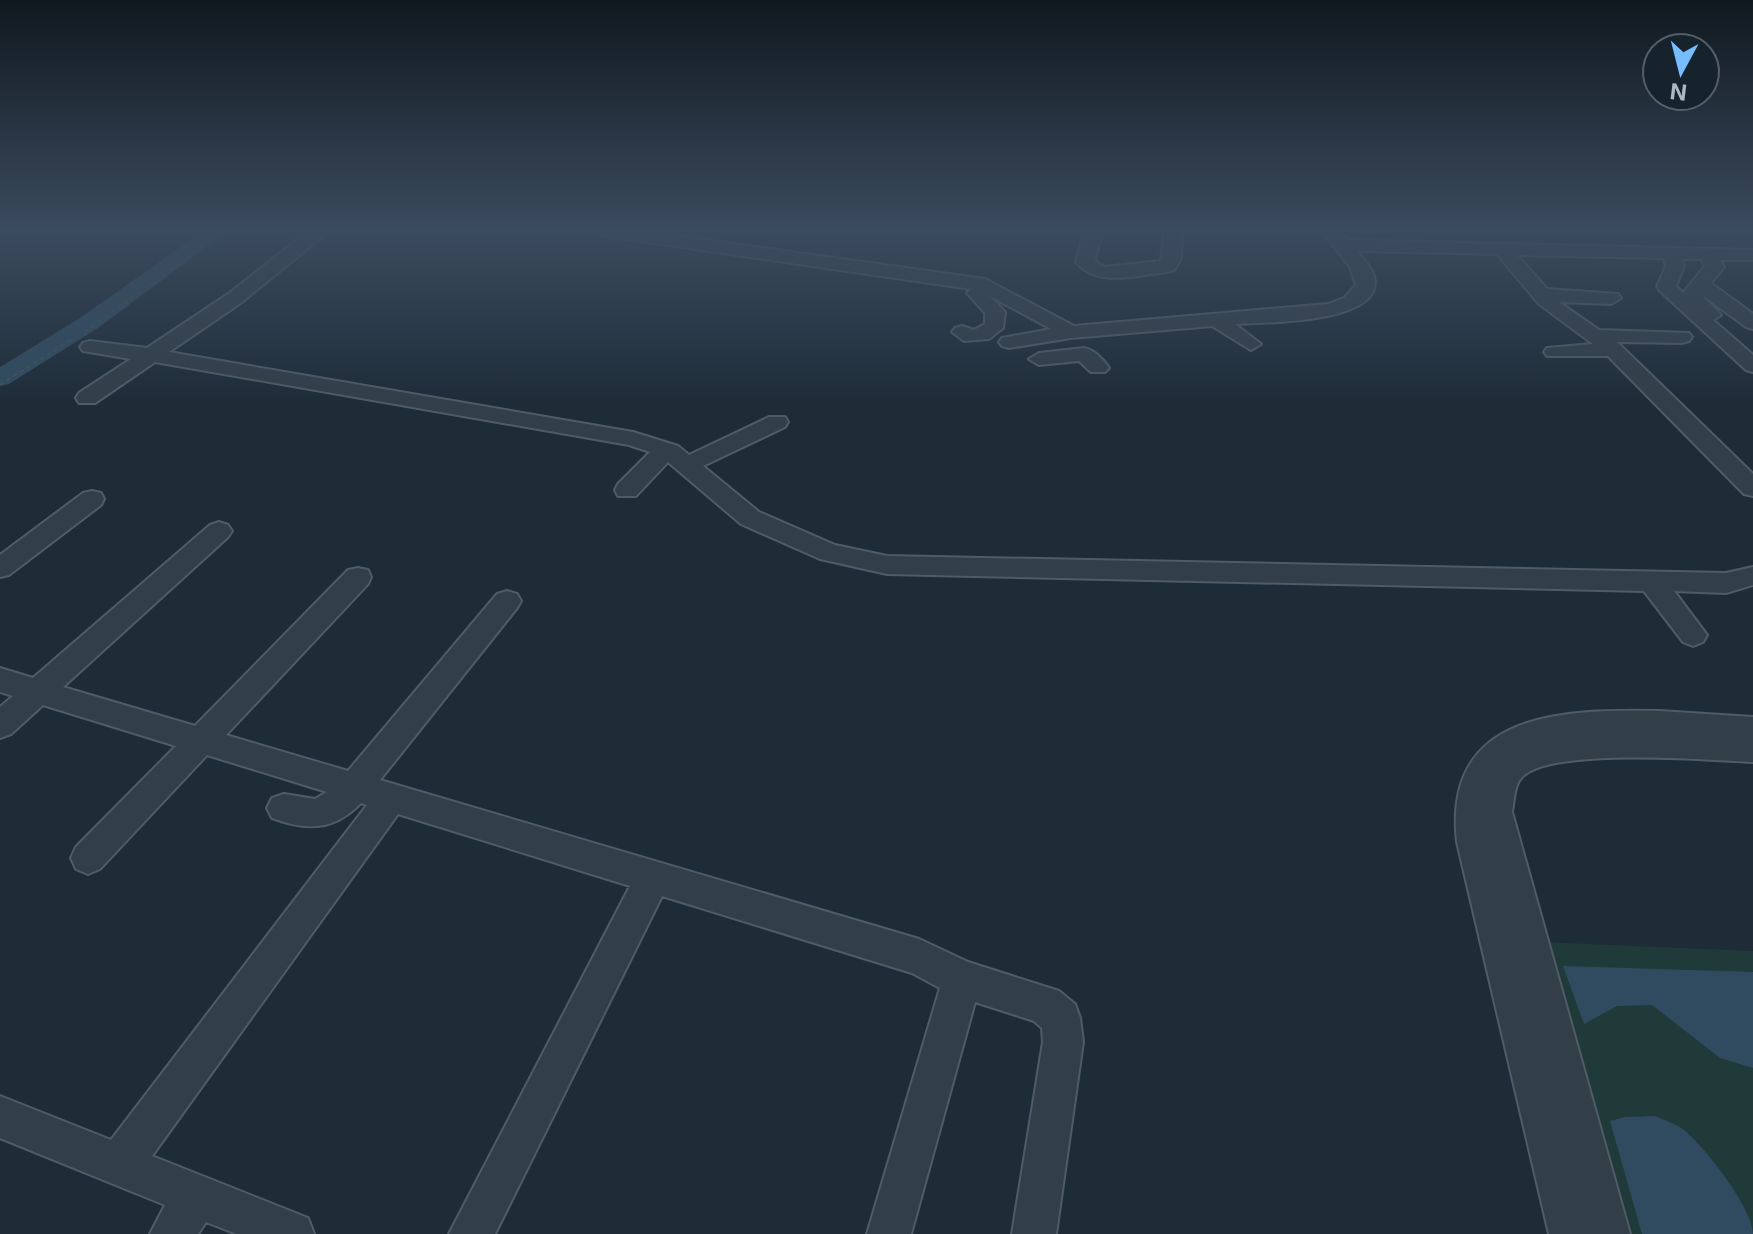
<svg xmlns="http://www.w3.org/2000/svg" width="1753" height="1234" font-family="Inter,sans-serif">
	<style>
		.green { fill: #203939 }
		.water { fill: #304b60 }
		.lines { fill: none; stroke-linecap: round; stroke-linejoin: round }
		.river { fill: #304b60; fill-rule: evenodd }
		.minor-casing { stroke: #4f5c66; stroke-width: 4 }
		.path { stroke: #3e5555; stroke-width: 2; stroke-dasharray: 4 4; stroke-linecap: butt }
		.minor { fill: #323e48; fill-rule: evenodd }
	</style>
	<rect width="100%" height="100%" fill="#1e2c38"/>
	<!-- green -->
	<path class="green" d="M1541,942L1753,951V1234H1631L1578,1043Z"/>
	<!-- water -->
	<path class="water" d="M1563,966L1753,972V1068L1720,1058L1652,1005L1617,1006L1584,1024Z
		M1655,1116C1664,1120 1676,1124 1684,1130C1704,1146 1753,1208 1753,1234H1642L1610,1121L1625,1117Z"/>
	<g class="lines">
		<!-- river -->
		<path class="river" d="M203,231H228L98,328L9,384L0,386V367L80,318Z"/>
		<defs>
			<path id="minor" d="M309,231H329L242,302L169,352L633,432L678,446L689,455L769,417H785L788,422L785,427L703,466L759,512L835,545L887,556L1726,573L1753,567V585L1726,593L1674,591L1707,635L1703,642L1693,646L1683,642L1644,591L887,574L820,559L741,524L668,462L636,496H618L615,490L618,484L650,452L629,445L155,362L95,403H79L76,398L79,393L131,359L83,351L80,347L83,343L90,341L147,348L228,294Z
				M597,231H641L985,279L1074,326L1328,304L1344,298L1356,285L1350,267L1322,231H1340L1347,240L1753,250V260H1720L1724,267L1711,283L1753,314V329L1746,327L1702,295L1721,315L1713,320L1753,355V372L1746,370L1659,290L1657,286L1666,266L1664,258L1517,255L1547,289L1618,294L1621,298L1611,304L1559,302L1599,330L1689,333L1692,337L1689,341L1682,343L1617,342L1753,474V496L1744,494L1608,356H1547L1544,352L1547,348L1593,344L1539,304L1497,254L1357,251C1363,259 1375,271 1375,283C1374,324 1265,322 1235,324L1261,344L1251,350L1212,326L1071,338L1009,348L1002,346L999,342L1002,338L1051,329L990,296L1005,312L1003,328L989,339L964,341L952,332L955,328L962,326L974,330L985,324V313L967,293L971,289L606,236ZM1682,259H1701L1705,266L1683,293L1676,286L1684,266Z
				M1084,231H1102L1095,260L1103,267L1161,261L1164,231H1182L1181,258L1174,270L1167,272C1137,275 1098,288 1076,262Z
				M1084,348C1094,350 1103,359 1109,368L1105,372H1091L1079,361L1039,365L1029,359L1039,353Z
				M92,491L101,493L104,499L101,505L9,575L0,577V555L83,493Z
				M219,522L228,525L232,531L228,537L63,687L195,726L348,570L358,568L368,570L371,577L368,584L226,735L348,771L497,594L507,591L517,594L521,601L517,608L380,780L919,939L968,962L1059,991L1075,1004L1080,1018L1083,1042L1056,1234H1012L1043,1042L1042,1028L1034,1021L975,1002L911,1234H867L940,988L912,973L662,896L495,1234H449L630,886L398,814L152,1156L308,1218L314,1234H237L206,1222L198,1234H150L165,1205L0,1138V1096L111,1140L367,805L361,803C333,831 308,831 272,818L267,808L272,798L284,794L315,799L327,792L207,755L100,869L88,874L76,869L71,858L76,847L176,746L43,705L11,734L0,738V707L13,696L0,692V668L33,678L210,525Z
				M1660,711L1753,717V762C1709,760 1551,747 1522,777C1514,785 1514,801 1512,812L1630,1234H1549L1457,842C1442,711 1564,709 1660,711Z"/>
		</defs>
		<!-- minor casing -->
		<use href="#minor" class="minor-casing"/>
		<!-- path -->
		<path class="path" d="M85,332L224,231
			M0,385L71,340"/>
		<!-- minor -->
		<use href="#minor" class="minor"/>
	</g>
	<!-- sky -->
	<linearGradient id="sky" x2="0" y2="1"><stop stop-color="#10181f"/><stop offset="0.57" stop-color="#3b4b5e"/><stop offset="1" stop-color="#3b4b5e" stop-opacity="0"/></linearGradient>
	<rect width="1753" height="404" fill="url(#sky)"/>
	<!-- north arrow -->
	<g transform="translate(1681 72) rotate(187)"><circle r="38" fill="#17232c" stroke="#525f69" stroke-width="2"/>
	<path d="M0-6L14 30L0 20L-14 30Z" fill="#77bcff"/>
	<text y="-12" font-size="22" font-weight="bold" text-anchor="middle" fill="#abb9c5">N</text>
	</g>
</svg>
